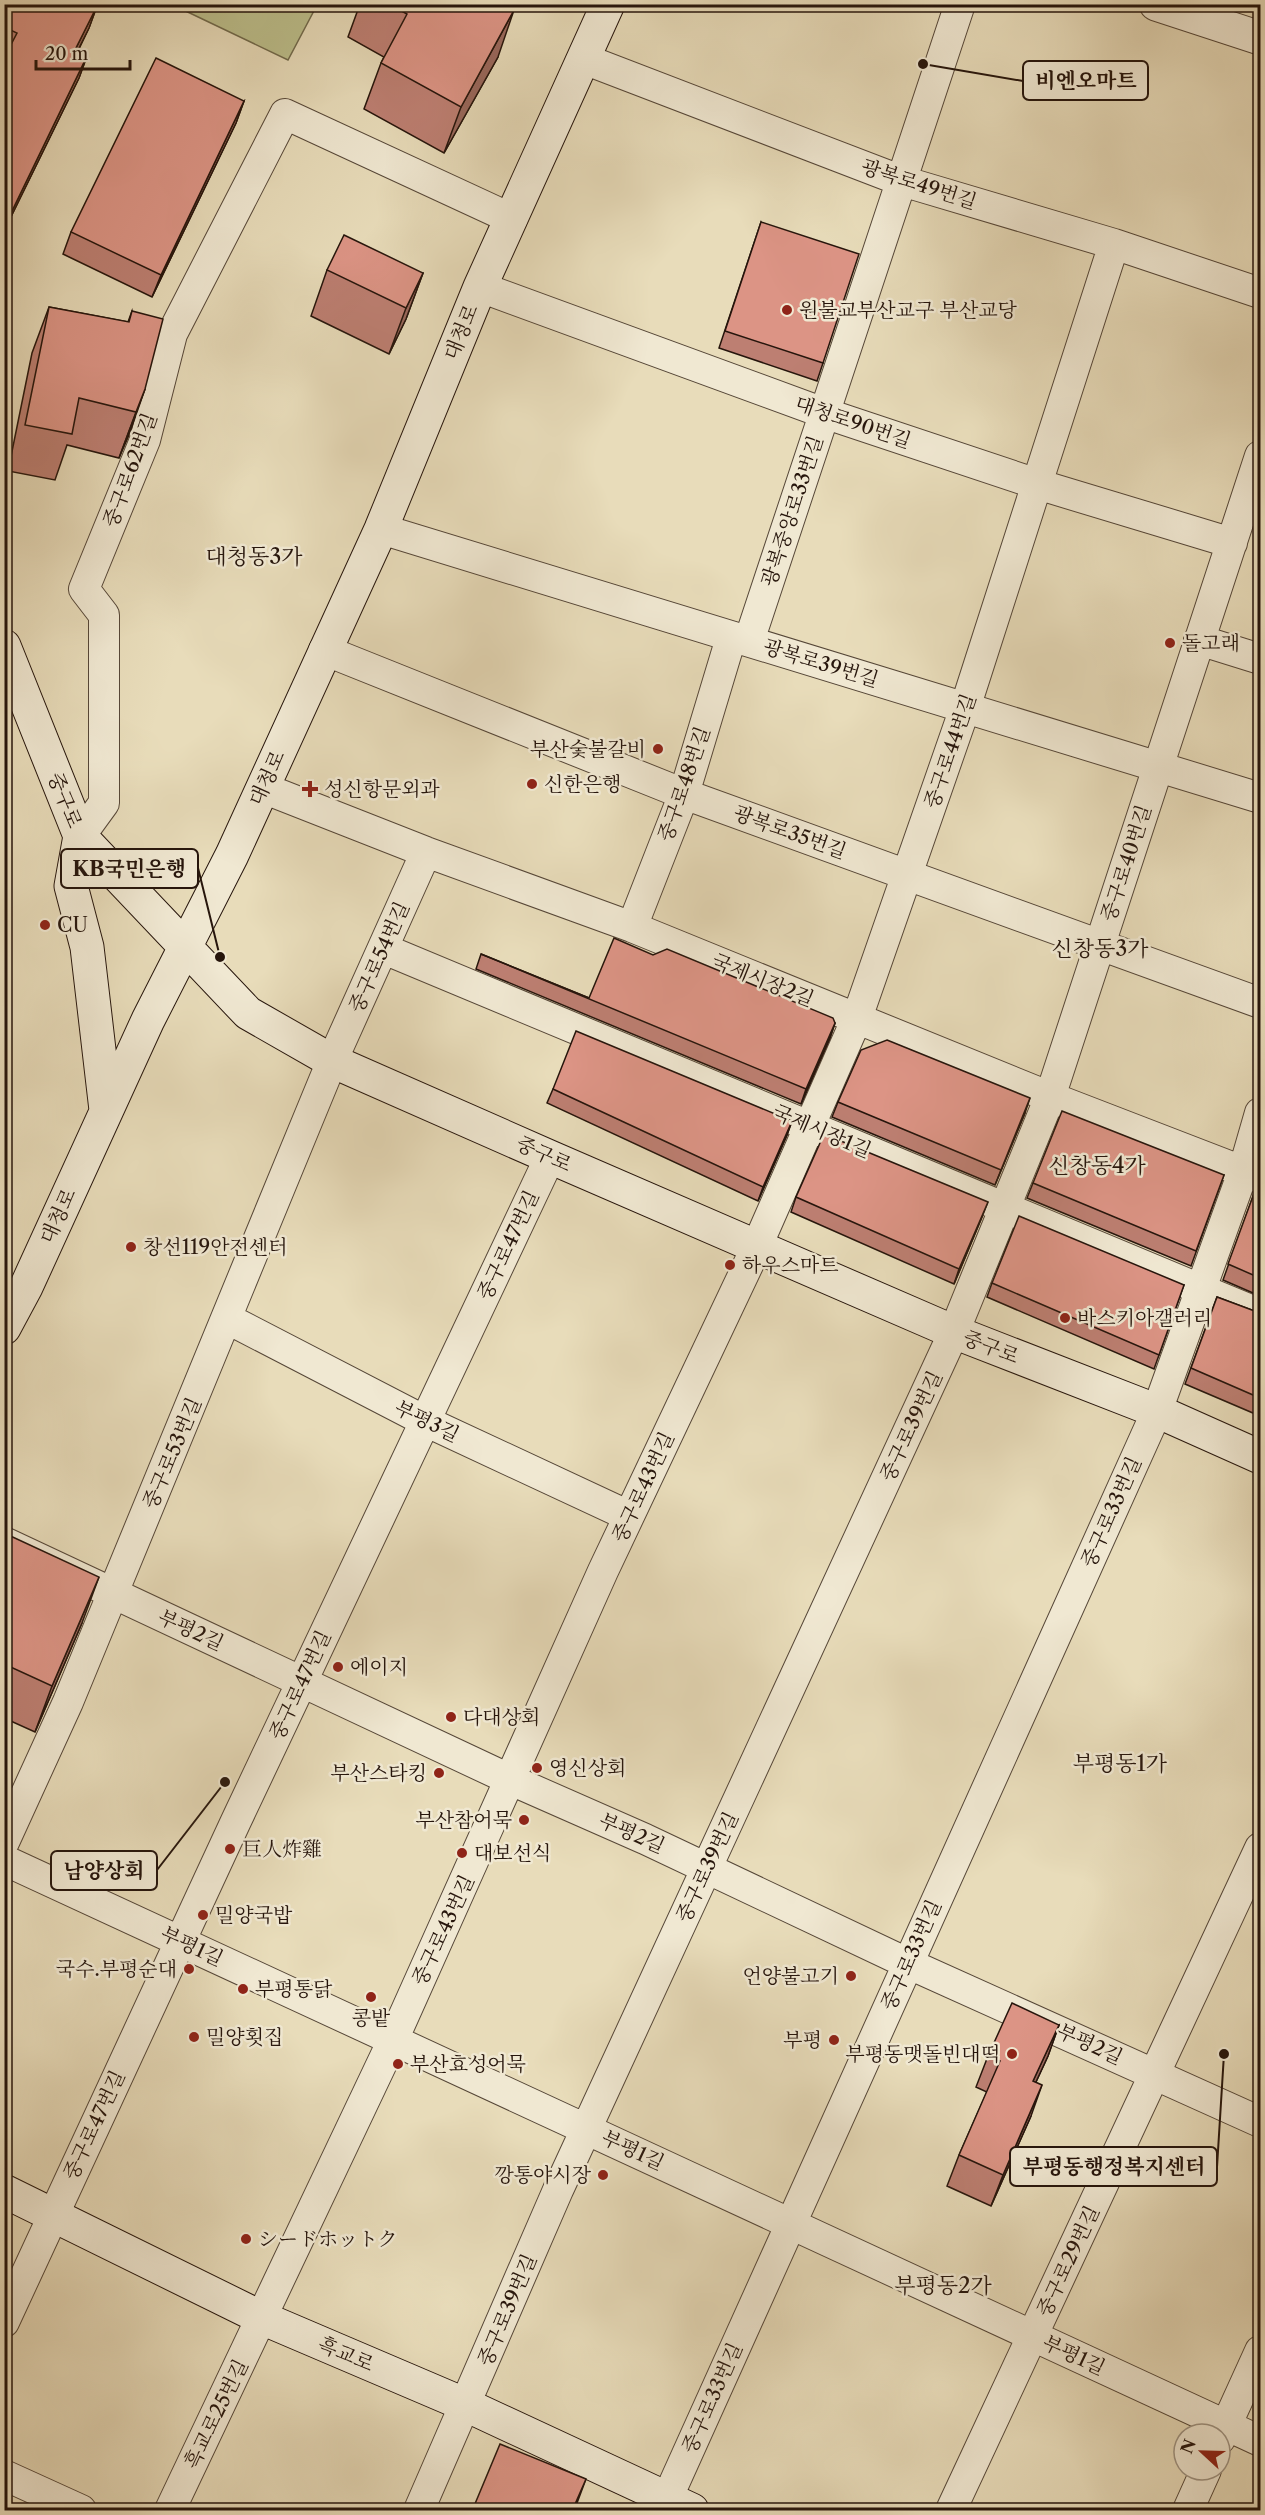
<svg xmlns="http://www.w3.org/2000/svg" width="1265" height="2515" font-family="'Libre Caslon Text','Noto Serif KR','Noto Serif JP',serif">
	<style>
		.green { fill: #bcbf8c; stroke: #716a4c; stroke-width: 1.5 }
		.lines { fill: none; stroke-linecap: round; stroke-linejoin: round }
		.minor-casing { stroke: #564738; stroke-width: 32 }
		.tertiary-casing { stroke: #564738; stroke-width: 35 }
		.secondary-casing { stroke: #26150c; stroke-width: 35 }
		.minor { stroke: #f0e8d2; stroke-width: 30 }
		.tertiary { stroke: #f0e8d2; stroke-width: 33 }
		.secondary { stroke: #f0e8d2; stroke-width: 33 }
		.wall { fill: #bd7f72; stroke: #26150c; stroke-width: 1.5 }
		.shaded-wall { fill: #9a685d; stroke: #26150c; stroke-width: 1.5 }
		.building { fill: #dc9485; stroke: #26150c; stroke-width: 1.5 }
		.poi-dot { fill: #8f2418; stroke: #f0e8d2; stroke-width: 2 }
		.labels { text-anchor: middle; stroke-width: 5; stroke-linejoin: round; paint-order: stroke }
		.street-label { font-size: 20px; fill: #26150c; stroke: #f0e8d2 }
		.poi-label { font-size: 20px; fill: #26150c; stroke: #f0e8d2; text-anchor: start }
		.quarter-label { font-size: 22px; fill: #26150c; stroke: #f0e8d2 }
		.leader { fill: none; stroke: #26150c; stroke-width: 2 }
		.callout-dot { fill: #26150c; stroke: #f0e8d2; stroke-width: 2 }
		.callout { fill: #f0e8d2; stroke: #26150c; stroke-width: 2 }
		.callout-label { font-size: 21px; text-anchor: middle; font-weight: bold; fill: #26150c }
	</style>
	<rect width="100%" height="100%" fill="#e8dcba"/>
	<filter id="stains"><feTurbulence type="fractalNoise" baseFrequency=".00333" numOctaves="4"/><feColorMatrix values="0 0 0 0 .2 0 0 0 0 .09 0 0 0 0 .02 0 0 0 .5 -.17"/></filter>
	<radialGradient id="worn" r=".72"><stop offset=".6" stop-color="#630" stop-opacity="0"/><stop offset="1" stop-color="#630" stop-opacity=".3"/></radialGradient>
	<!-- green -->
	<path class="green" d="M173,5H317L288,60Z"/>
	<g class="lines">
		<defs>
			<path id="minor" d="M584,59L902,181L1114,244L1260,293
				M480,287L824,413L1037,484L1232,543
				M381,529L1260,798
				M1199,640L1260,659
				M749,641L960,4
				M324,650L684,794L1260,1003
				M263,788L426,852L632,927L1050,1097L1260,1178
				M80,836L104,803V615L84,589L145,440L172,334L285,114L512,219
				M632,927L684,794L731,638
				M384,949L1260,1314
				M228,1319L425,1421L629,1516
				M4,1542L511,1780L645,1839L907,1963L1260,2122
				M4,1842L68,1702L332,1061L426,852
				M4,1860L1260,2441
				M4,2322L236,1821L550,1157
				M1220,2439L1260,2351
				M4,2475L81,2510
				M170,2510L393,2040L603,1571L757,1246L857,1018L965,708L1114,244
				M419,2510L558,2190L954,1332L1050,1097L1260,456
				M662,2510L1157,1411L1243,1172L1260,1113
				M951,2510L1260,1848
				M1188,2510L1206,2470"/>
			<path id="tertiary" d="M1156,4L1260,38"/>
			<path id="secondary" d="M4,646L80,836L248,1013L332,1061L550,1157L954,1332L1157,1411L1260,1457
				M80,836L71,886L87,947L106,1110
				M4,1328L26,1287L148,1020L232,855L381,529L480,287L608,4
				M4,2191L262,2318L466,2405L692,2510"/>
		</defs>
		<!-- minor casing -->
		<use href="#minor" class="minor-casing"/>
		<!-- tertiary casing -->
		<use href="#tertiary" class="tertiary-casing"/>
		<!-- secondary casing -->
		<use href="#secondary" class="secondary-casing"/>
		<!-- minor -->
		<use href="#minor" class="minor"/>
		<!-- tertiary -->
		<use href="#tertiary" class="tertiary"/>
		<!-- secondary -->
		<use href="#secondary" class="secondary"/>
	</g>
	<!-- wall -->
	<path class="wall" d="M4,4L97,6L89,28L78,51L87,56L79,78L4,231V58L7,54L4,53Z
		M360,4H504L498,57L444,153L364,109L381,63L384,57L348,37Z
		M244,101L236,123L152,297L63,254L71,232Z
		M761,222L823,363L817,381L719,348Z
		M327,270L423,273L406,319L389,354L311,316Z
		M49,307L128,322L132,311L145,389L119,458L67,445L55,480L8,471L32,353Z
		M481,954L589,998L653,955L835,1023L830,1038L801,1104L476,969Z
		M553,1089L792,1121L787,1135L758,1201L547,1103Z
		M838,1102L1025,1113L995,1185L832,1117Z
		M1224,1175L1191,1266L1027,1198L1033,1183Z
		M1256,1188L1260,1190V1296L1223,1280Z
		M796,1197L982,1217L954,1284L791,1212Z
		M992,1283L1184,1285L1154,1369L987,1297Z
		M1217,1297L1260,1313V1416L1185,1384Z
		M4,1533L82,1623L35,1732L4,1718Z
		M1059,2025L1048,2056L1036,2082L1031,2116L991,2206L947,2186L959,2155L987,2092L976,2087L988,2056Z"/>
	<!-- shaded-wall -->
	<path class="shaded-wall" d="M97,6L89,28L67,72L75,50Z
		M514,10L498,57L444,153L461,107Z
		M87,56L79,78L4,231L11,213Z
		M244,101L236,123L152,297L161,275Z
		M423,273L406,319L389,354L406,308Z
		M145,389L129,435L119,458L136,412Z
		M835,1023L830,1038L801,1104L806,1089Z
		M1030,1098L1025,1113L995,1185L1001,1170Z
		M792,1121L787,1135L758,1201L763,1187Z
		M988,1202L982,1217L954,1284L959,1269Z
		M99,1577L82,1623L35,1732L52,1686Z
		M1059,2025L1048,2056L1022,2112L1033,2081Z
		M1042,2085L1031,2116L991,2206L1003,2175Z
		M586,2479L574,2511H572Z"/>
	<!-- building -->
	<path class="building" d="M4,4H95L97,6L75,50L87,56L11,213L4,210V58L17,33L4,27Z
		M389,4H504L514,10L461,107L381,63L407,14Z
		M156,58L244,101L161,275L71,232Z
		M761,222L859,254L823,363L725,331Z
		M344,235L423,273L406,308L327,270Z
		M49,307L129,322L132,311L163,319L145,389L136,412L79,398L72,434L25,425Z
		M614,938L653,955L667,949L833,1018L835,1023L806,1089L481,954L589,998Z
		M576,1031L792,1121L763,1187L553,1089Z
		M887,1040L1030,1098L1001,1170L838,1102L861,1050Z
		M1062,1111L1224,1175L1196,1251L1033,1183Z
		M824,1134L988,1202L959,1269L796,1197Z
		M1256,1188L1260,1190V1278L1228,1264Z
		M1019,1216L1184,1285L1159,1355L992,1283Z
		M1217,1297L1260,1313V1398L1191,1368Z
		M4,1533L99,1577L52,1686L4,1664Z
		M1012,2003L1059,2025L1033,2081L1042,2085L1003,2175L959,2155L1000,2061L988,2056Z
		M500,2444L586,2479L572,2511H472Z"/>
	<!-- markers -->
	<g class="poi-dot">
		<circle cx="787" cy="310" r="6"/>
		<circle cx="1170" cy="643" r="6"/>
		<circle cx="658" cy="749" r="6"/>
		<circle cx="532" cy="784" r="6"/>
		<path d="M307 780h6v6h6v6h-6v6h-6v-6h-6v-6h6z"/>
		<circle cx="45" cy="925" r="6"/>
		<circle cx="131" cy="1247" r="6"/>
		<circle cx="730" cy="1265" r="6"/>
		<circle cx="1065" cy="1318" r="6"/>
		<circle cx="338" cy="1667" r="6"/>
		<circle cx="451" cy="1717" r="6"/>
		<circle cx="537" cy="1768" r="6"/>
		<circle cx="439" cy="1773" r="6"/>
		<circle cx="524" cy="1820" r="6"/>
		<circle cx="230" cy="1849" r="6"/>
		<circle cx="462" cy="1853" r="6"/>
		<circle cx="203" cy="1915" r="6"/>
		<circle cx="189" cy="1969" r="6"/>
		<circle cx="851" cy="1976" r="6"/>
		<circle cx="243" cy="1989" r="6"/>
		<circle cx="371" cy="1997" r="6"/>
		<circle cx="194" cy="2037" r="6"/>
		<circle cx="834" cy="2040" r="6"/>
		<circle cx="1012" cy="2054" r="6"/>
		<circle cx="398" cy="2064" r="6"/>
		<circle cx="603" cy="2175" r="6"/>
		<circle cx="246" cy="2239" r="6"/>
	</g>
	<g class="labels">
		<!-- street labels -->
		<g class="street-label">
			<text transform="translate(919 184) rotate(18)" y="7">광복로49번길</text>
			<text transform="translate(461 332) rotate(-68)" y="7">대청로</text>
			<text transform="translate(853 422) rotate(19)" y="7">대청로90번길</text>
			<text transform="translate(130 470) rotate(-70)" y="7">중구로62번길</text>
			<text transform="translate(792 511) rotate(-72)" y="7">광복중앙로33번길</text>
			<text transform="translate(821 663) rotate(17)" y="7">광복로39번길</text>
			<text transform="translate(950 751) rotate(-71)" y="7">중구로44번길</text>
			<text transform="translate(267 778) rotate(-66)" y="7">대청로</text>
			<text transform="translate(684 784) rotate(-71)" y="7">중구로48번길</text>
			<text transform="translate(65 800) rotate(68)" y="7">중구로</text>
			<text transform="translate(790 832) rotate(20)" y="7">광복로35번길</text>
			<text transform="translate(1126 863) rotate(-72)" y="7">중구로40번길</text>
			<text transform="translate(379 957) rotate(-66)" y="7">중구로54번길</text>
			<text transform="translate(763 980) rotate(22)" y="7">국제시장2길</text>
			<text transform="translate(822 1131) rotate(23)" y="7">국제시장1길</text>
			<text transform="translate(544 1154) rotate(24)" y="7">중구로</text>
			<text transform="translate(58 1216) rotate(-66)" y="7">대청로</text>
			<text transform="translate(508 1245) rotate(-65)" y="7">중구로47번길</text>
			<text transform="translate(991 1347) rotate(21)" y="7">중구로</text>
			<text transform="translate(427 1421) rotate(26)" y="7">부평3길</text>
			<text transform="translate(911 1426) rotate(-65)" y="7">중구로39번길</text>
			<text transform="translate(172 1453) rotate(-67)" y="7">중구로53번길</text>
			<text transform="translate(643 1487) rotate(-65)" y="7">중구로43번길</text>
			<text transform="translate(1111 1512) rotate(-66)" y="7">중구로33번길</text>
			<text transform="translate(191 1630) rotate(25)" y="7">부평2길</text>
			<text transform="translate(300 1685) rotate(-65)" y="7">중구로47번길</text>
			<text transform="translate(632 1833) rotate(24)" y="7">부평2길</text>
			<text transform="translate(707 1867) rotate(-65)" y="7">중구로39번길</text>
			<text transform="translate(443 1930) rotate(-65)" y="7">중구로43번길</text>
			<text transform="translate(192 1946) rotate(25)" y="7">부평1길</text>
			<text transform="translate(911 1955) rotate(-66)" y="7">중구로33번길</text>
			<text transform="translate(1090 2044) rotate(25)" y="7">부평2길</text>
			<text transform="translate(94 2125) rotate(-65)" y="7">중구로47번길</text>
			<text transform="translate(633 2150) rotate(25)" y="7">부평1길</text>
			<text transform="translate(1068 2261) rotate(-65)" y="7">중구로29번길</text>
			<text transform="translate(507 2310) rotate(-67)" y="7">중구로39번길</text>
			<text transform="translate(346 2354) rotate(23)" y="7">흑교로</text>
			<text transform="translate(1074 2355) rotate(25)" y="7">부평1길</text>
			<text transform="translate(712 2398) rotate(-66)" y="7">중구로33번길</text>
			<text transform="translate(216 2414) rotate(-64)" y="7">흑교로25번길</text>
		</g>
		<!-- poi labels -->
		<g class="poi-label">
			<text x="799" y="317">원불교부산교구 부산교당</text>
			<text x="1182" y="650">돌고래</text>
			<text x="646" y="756" text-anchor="end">부산숯불갈비</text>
			<text x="544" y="791">신한은행</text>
			<text x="324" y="796">성신항문외과</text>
			<text x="57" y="932">CU</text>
			<text x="143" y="1254">창선119안전센터</text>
			<text x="742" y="1272">하우스마트</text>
			<text x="1077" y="1325">바스키아갤러리</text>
			<text x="350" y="1674">에이지</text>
			<text x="463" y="1724">다대상회</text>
			<text x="549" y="1775">영신상회</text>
			<text x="427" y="1780" text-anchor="end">부산스타킹</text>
			<text x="512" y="1827" text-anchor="end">부산참어묵</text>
			<text x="242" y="1856">巨人炸雞</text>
			<text x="474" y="1860">대보선식</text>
			<text x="215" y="1922">밀양국밥</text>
			<text x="177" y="1976" text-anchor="end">국수.부평순대</text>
			<text x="839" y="1983" text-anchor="end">언양불고기</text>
			<text x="255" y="1996">부평통닭</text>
			<text x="371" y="2025" text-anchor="middle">콩밭</text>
			<text x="206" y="2044">밀양횟집</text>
			<text x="822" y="2047" text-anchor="end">부평</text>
			<text x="1000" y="2061" text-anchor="end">부평동맷돌빈대떡</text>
			<text x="410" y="2071">부산효성어묵</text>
			<text x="591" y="2182" text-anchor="end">깡통야시장</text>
			<text x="258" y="2246">シードホットク</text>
		</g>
		<!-- quarter labels -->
		<g class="quarter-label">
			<text x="254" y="564">대청동3가</text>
			<text x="1100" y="956">신창동3가</text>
			<text x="1097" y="1173">신창동4가</text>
			<text x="1120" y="1771">부평동1가</text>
			<text x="943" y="2293">부평동2가</text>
		</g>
	</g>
	<!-- callouts -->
	<path class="leader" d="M923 64L1023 81M220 957L198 868M225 1782L157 1870M1224 2054L1217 2167"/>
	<g class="callout-dot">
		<circle cx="923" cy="64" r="6"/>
		<circle cx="220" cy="957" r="6"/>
		<circle cx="225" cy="1782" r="6"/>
		<circle cx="1224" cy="2054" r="6"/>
	</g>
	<g class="callout">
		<rect x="1023" y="61" width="125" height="39" rx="6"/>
		<rect x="61" y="849" width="137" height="39" rx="6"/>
		<rect x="51" y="1851" width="106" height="39" rx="6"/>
		<rect x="1010" y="2147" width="207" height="39" rx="6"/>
	</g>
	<g class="callout-label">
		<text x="1086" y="88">비엔오마트</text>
		<text x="129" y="876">KB국민은행</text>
		<text x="104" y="1878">남양상회</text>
		<text x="1114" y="2174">부평동행정복지센터</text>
	</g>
	<!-- margin -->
	<rect width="1265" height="2515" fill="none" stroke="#e8dcba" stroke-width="24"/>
	<rect x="6" y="6" width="1253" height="2503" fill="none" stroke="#26150c" stroke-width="3"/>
	<rect x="12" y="12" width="1241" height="2491" fill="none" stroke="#26150c" stroke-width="1.5"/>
	<!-- north arrow -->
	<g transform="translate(1202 2452) rotate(292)"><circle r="28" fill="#f0e8d2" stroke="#9f9483" stroke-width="1.5"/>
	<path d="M0-4.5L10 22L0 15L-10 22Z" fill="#8f2418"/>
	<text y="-9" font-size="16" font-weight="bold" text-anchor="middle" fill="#26150c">N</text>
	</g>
	<!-- scale -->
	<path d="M36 60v9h94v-9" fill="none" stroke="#26150c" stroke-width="3"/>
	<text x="45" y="60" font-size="18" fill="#26150c" stroke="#f0e8d2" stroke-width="4.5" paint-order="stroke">20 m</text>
	<rect width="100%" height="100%" filter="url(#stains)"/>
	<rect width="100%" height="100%" fill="url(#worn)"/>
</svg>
